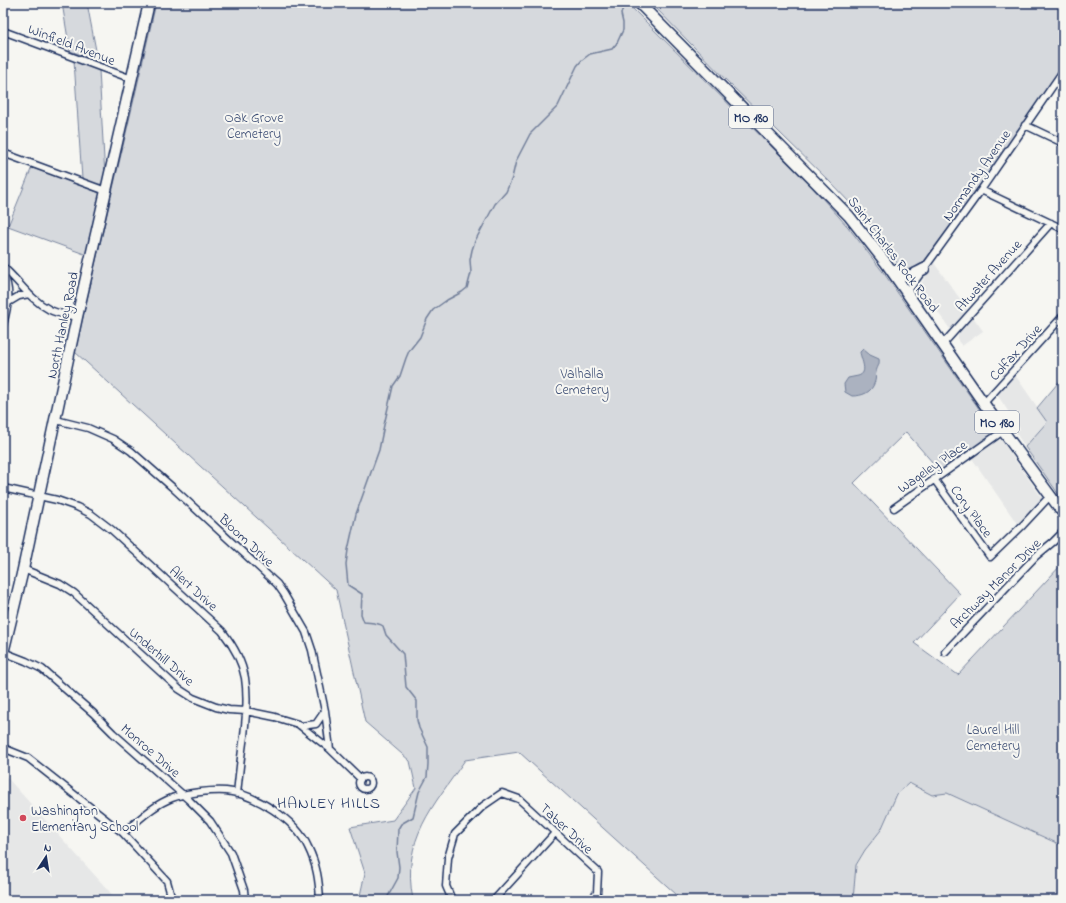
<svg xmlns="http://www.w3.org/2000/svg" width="1066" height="903" font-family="'Indie Flower',sans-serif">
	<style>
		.built { fill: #e6e7e7 }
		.green { fill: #d6d9dd; stroke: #78849e }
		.water { fill: #abb2c0; stroke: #717e99 }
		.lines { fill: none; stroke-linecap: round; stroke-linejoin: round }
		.stream { stroke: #717e99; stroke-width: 1.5 }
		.street-casing { stroke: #1b2f5e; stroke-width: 9 }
		.primary-casing { stroke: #1b2f5e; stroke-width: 13 }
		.street { stroke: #f6f6f2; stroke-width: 6 }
		.primary { stroke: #f6f6f2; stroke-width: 10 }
		.poi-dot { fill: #d1495b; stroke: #f6f6f2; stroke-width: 1.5 }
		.labels { text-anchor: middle; stroke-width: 4; stroke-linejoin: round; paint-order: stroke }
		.shield { fill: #f6f6f2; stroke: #5d6b8a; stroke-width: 1 }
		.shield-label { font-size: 13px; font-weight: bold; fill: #1b2f5e }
		.street-label { font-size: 14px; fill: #1b2f5e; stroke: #f6f6f2 }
		.park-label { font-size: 14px; fill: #405177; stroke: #f6f6f2 }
		.poi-label { font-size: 14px; fill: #1b2f5e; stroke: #f6f6f2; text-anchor: start }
		.quarter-label { font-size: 16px; letter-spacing: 1px; fill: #1b2f5e; stroke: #f6f6f2 }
	</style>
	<rect width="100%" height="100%" fill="#f6f6f2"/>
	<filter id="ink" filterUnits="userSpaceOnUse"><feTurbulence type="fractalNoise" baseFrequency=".025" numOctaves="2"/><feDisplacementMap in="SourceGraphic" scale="8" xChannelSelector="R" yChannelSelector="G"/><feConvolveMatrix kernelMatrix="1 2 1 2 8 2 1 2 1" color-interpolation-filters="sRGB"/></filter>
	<g filter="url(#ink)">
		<!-- built -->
		<path class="built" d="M934,263L969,311L953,328L950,329L921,289L922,282Z
			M973,317L983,331L962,346L958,341V333Z
			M1015,375L1047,421L1025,447L1016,433L1020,429L998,396L999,393Z
			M997,439L1001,440L1042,498L1041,502L1018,525L971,457Z
			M3,773L117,900H3Z
			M909,783L932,795L947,793L1063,846V900H853L856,865L865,850L881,830L897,794Z"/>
		<!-- green -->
		<path class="green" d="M62,3H87L98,61L70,51Z
			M156,3H627L813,188L848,227L883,272L994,430L993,435L940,471L906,432L854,483L960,594L914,643L958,675L1063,563V846L947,793L932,795L909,783L897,794L881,830L865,850L856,865L853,900H677V895L519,752L465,760C433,807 401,839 413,900H359L365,873L350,827L393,820L416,788L410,761L365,722L336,590L75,352C101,236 130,120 156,3Z
			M651,3H1063V67L964,207L919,268L916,271L902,270L872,226L830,182L729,83Z
			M74,61L99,70L105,177C102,190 92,183 82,179Z
			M32,167L100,193L87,255L8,226Z
			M1063,377V502L1055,489L1025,447L1047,422L1037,408Z"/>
		<!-- water -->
		<path class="water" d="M863,349L870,355L879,359C880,365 877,367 876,372C875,375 876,378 875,381C872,393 862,396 852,396L845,392L844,384L848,378C851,377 855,377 858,376C869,373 861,360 860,352Z"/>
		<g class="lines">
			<!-- stream -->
			<path class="stream" d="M386,900L398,878L399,867L397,852L398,829L401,824L413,817L419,792L427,777L428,764V747L419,728L417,720V701L406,687L403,654L386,635L383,626C377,622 371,623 364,622L361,614L362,594L348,585L346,564L348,550L356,514L379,450L384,425L393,386L400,376L406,358L409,351L420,337L427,319L433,310L447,300L462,292L467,288L471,273L470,260L472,250L475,241L495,204L506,192L512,178L516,161L530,134L558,106L577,66L582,60L590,54L612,49L617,43L623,30V23L621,14L624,4"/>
			<defs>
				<path id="street" d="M3,31L132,79
					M1025,125L1063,143
					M3,153L106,191
					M981,190L1063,229
					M3,267C19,281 30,300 50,310C58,314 68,315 77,317
					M3,273C12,292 8,305 3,325
					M907,292L981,190L1063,71
					M9,302L19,296L29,294
					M943,344L1051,223
					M984,403L1063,316
					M56,420L88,428L113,439L131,451L172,487L277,584L284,594L306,632L312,650L325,711L330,749
					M934,479L990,557L1023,525L1050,496
					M3,488L57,500L77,507L91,514L112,530L222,631C233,645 242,661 245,678C248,697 246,716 244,736C241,755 239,774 237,794
					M894,508L1003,431
					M23,569L60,584L74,593L179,689L193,698L216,707L229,710L246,711L275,717L298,724L330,749L361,779
					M3,652L26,661L42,669L93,713L113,733L190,801L210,821L231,853L244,890L245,900
					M945,652L1036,556L1053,542L1063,532
					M301,726L316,724L325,711
					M3,748L28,758L123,833L167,881L170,892L171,900
					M359 783a6 6 0 1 1 12 0a6 6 0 1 1-12 0Z
					M123,833C138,821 153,805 172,798C184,793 212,790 226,791C255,794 296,820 308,847C317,865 319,881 320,900
					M452,900L446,886L448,858L455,834L483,806L502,793L519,799L598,872L597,893L591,900
					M494,900L555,833"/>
				<path id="primary" d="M639,3L849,216L886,263L1003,431L1063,513
					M891,269C907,277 908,278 924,269
					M3,653L22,574L77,317L149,3"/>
			</defs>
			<!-- street casing -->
			<use href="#street" class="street-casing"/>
			<!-- primary casing -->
			<use href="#primary" class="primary-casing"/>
			<!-- street -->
			<use href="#street" class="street"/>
			<!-- primary -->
			<use href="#primary" class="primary"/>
		</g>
	</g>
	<!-- markers -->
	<circle class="poi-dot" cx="23" cy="818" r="4"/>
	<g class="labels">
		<!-- shield labels -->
		<g class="shield">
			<rect x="729" y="106" width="44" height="22" rx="3"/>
			<rect x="975" y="411" width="44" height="22" rx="3"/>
		</g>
		<g class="shield-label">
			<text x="751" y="122">MO 180</text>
			<text x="997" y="427">MO 180</text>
		</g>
		<!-- street labels -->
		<g class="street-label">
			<text transform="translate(72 44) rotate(21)" y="5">Winfield Avenue</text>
			<text transform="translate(976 175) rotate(-55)" y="5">Normandy Avenue</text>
			<text transform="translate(894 254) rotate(53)" y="5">Saint Charles Rock Road</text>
			<text transform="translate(988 275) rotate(-48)" y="5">Atwater Avenue</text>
			<text transform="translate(62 325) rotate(-78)" y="5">North Hanley Road</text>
			<text transform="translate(1015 352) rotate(-48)" y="5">Colfax Drive</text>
			<text transform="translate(932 466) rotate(-35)" y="5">Wageley Place</text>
			<text transform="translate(972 511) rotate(54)" y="5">Cory Place</text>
			<text transform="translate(247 540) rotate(43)" y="5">Bloom Drive</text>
			<text transform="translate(995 583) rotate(-45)" y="5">Archway Manor Drive</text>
			<text transform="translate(194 588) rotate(42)" y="5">Alert Drive</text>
			<text transform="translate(162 656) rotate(41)" y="5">Underhill Drive</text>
			<text transform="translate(151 750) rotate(41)" y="5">Monroe Drive</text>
			<text transform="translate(567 828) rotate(43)" y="5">Taber Drive</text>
		</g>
		<!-- park labels -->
		<g class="park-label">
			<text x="254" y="122">Oak Grove<tspan x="254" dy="16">Cemetery</tspan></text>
			<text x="582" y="378">Valhalla<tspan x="582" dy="16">Cemetery</tspan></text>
			<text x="993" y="734">Laurel Hill<tspan x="993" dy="16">Cemetery</tspan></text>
		</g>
		<!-- poi labels -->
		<g class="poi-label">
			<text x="31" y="815">Washington<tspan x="31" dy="16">Elementary School</tspan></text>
		</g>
		<!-- quarter labels -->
		<g class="quarter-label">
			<text x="329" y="808">HANLEY HILLS</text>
		</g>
	</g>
	<!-- margin -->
	<rect width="1066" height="903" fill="none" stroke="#f6f6f2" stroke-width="16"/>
	<rect x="8" y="8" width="1050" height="887" fill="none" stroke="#1b2f5e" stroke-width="1.5" filter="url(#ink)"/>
	<!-- north arrow -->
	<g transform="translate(46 857) rotate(12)" stroke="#f6f6f2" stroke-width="3" paint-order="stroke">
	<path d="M0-3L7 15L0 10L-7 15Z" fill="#1b2f5e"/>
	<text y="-6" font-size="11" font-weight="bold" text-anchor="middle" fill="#1b2f5e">N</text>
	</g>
</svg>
